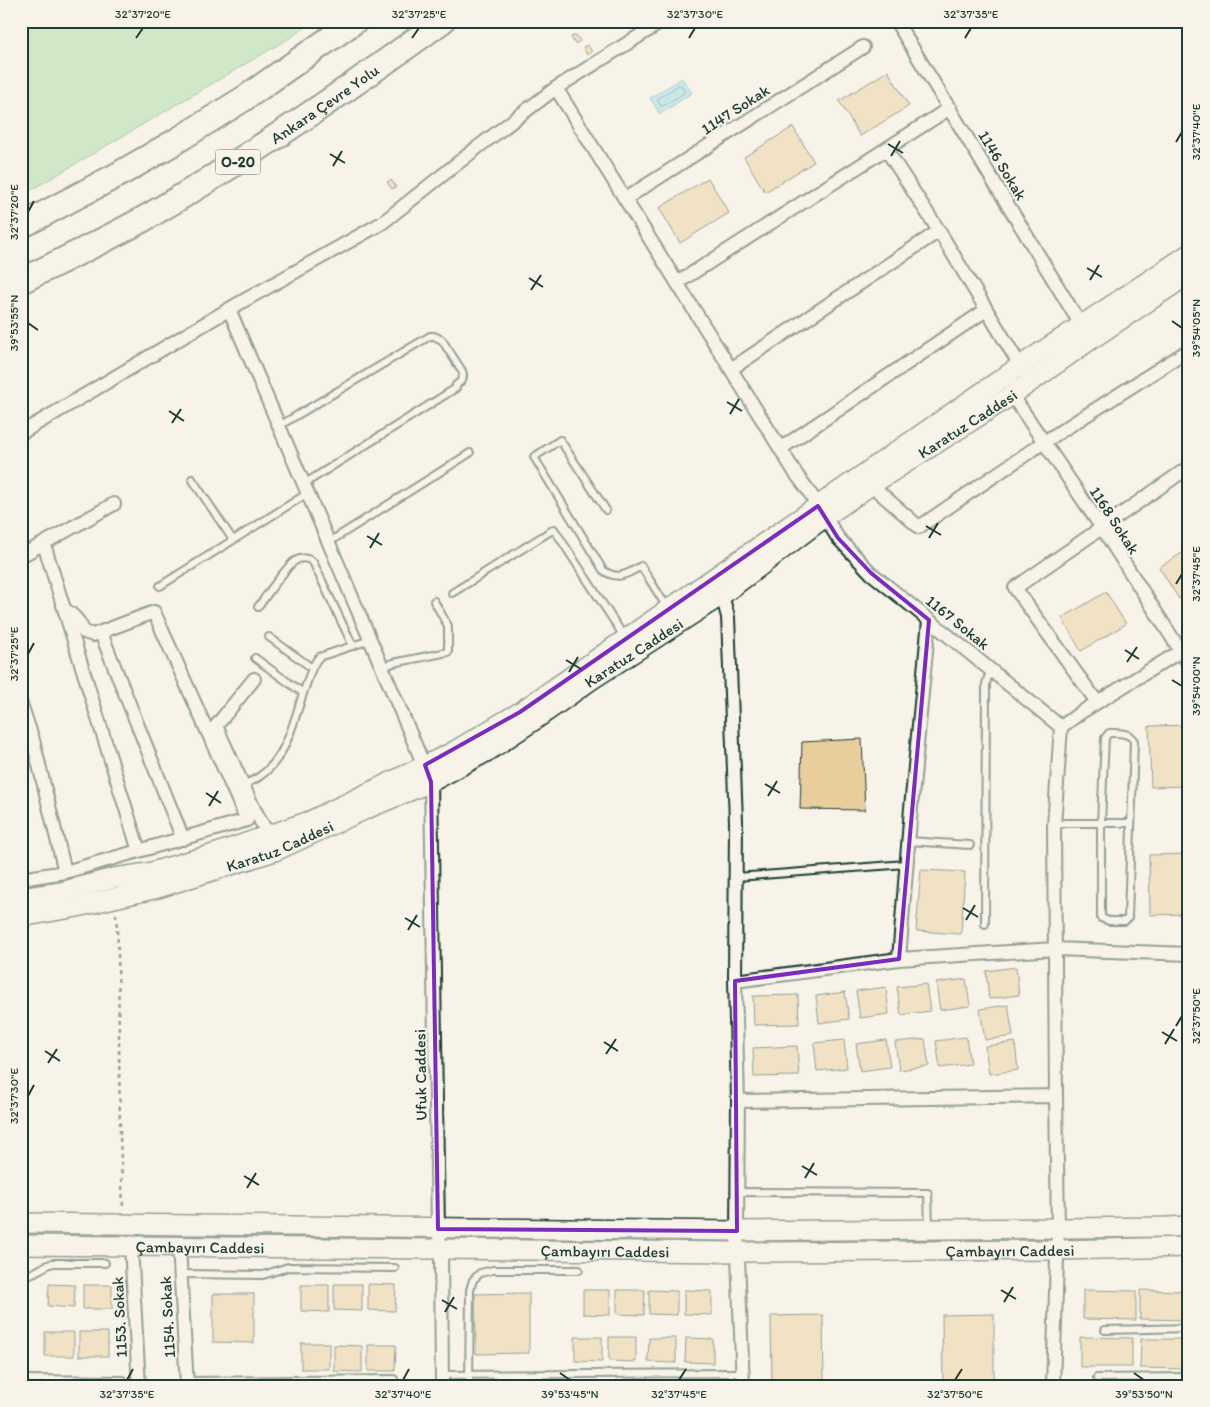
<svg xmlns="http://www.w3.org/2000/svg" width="1210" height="1407" font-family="Itim,sans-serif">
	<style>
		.green { fill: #9fdca3; stroke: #5f8c6c }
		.water { fill: #8edbed; stroke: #629ca3 }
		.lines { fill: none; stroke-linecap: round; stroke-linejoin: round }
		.shore { stroke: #4b7c7e; stroke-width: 1 }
		.building { fill: #e9ce9d; stroke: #1f3d34 }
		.lane-casing { stroke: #1f3d34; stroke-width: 10 }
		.street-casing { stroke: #1f3d34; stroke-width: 16 }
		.secondary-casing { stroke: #1f3d34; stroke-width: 22 }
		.highway-casing { stroke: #1f3d34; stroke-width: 28 }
		.path { stroke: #1f3d34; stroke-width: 2.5; stroke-dasharray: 4 4; stroke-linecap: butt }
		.lane { stroke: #f7f3e8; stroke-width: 6 }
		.street { stroke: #f7f3e8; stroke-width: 12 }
		.secondary { stroke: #f7f3e8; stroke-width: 19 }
		.highway { stroke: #f7f3e8; stroke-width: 24 }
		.marked { fill: none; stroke: #7b2cbf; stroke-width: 4; stroke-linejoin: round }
		.ticks { fill: none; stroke: #1f3d34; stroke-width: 2 }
		.labels { text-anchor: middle; stroke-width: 4.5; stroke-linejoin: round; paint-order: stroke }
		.shield { fill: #f7f3e8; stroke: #60746a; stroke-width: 1 }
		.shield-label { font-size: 15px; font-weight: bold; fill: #1f3d34 }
		.street-label { font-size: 16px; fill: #1f3d34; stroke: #f7f3e8 }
		.neatline { fill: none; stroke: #1f3d34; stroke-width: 2 }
		.ticks-label { font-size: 12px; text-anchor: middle; fill: #1f3d34 }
	</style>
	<rect width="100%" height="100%" fill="#f7f3e8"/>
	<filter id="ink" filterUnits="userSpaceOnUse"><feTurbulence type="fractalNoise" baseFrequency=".02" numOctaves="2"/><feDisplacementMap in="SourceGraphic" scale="10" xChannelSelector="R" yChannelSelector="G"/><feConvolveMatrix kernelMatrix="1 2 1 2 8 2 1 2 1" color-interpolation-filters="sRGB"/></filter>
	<g filter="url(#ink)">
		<!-- green -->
		<path class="green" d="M21,21H314L293,36L21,196Z"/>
		<!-- water -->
		<path class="water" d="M682,78L692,93L660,114L650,98Z"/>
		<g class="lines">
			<!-- shore -->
			<path class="shore" d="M679,85L682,86L684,90V93L663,106L660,105L658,101V99Z"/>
		</g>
		<!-- building -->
		<path class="building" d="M576,35L580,41L575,44L571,37Z
			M588,45L592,52L587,55L583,47Z
			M888,71L909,106L860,136L839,101Z
			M793,127L814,162L765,192L744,157Z
			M708,178L729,213L680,243L659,208Z
			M391,180L396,187L392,189L387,182Z
			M1189,549V593L1179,599L1159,567Z
			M1106,592L1126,624L1081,651L1062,618Z
			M1189,725V786L1151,787L1149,726Z
			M862,739L865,810L800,809L802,742Z
			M1188,854L1189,914L1150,915L1149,855Z
			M921,870L965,872L961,934L916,931Z
			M1016,967L1019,995L989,999L986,971Z
			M966,979L970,1006L940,1010L936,983Z
			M926,984L930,1011L901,1015L897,987Z
			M886,987L889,1014L860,1018L856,991Z
			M845,992L849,1019L819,1023L816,996Z
			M798,995L799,1024L754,1025L753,996Z
			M1008,1005L1013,1036L985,1040L980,1009Z
			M966,1037L970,1064L940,1068L936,1041Z
			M925,1039L929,1066L899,1070L895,1042Z
			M844,1040L847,1068L817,1071L814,1043Z
			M886,1040L890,1067L860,1071L856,1044Z
			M1015,1042L1018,1070L989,1074L985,1046Z
			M797,1046L799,1076L754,1077L753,1048Z
			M49,1284L75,1285L74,1308L48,1306Z
			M334,1284H362V1311L334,1310Z
			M368,1284L396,1285L395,1311L368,1310Z
			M83,1285H112V1309H83Z
			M301,1285H329V1312L301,1311Z
			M583,1290H610V1315L583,1314Z
			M617,1290H645L644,1315L617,1314Z
			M649,1290L677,1291V1315L649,1314Z
			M684,1290L712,1291V1315L684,1314Z
			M1083,1290L1136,1291V1320L1083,1319Z
			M1140,1290L1189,1291V1320L1140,1319Z
			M529,1293V1353L476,1354L475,1294Z
			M213,1294H254V1343L213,1342Z
			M994,1314V1384H943L942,1315Z
			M823,1315L824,1385H772L771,1316Z
			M45,1332H74V1356H45Z
			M79,1332H108V1356H79Z
			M575,1337H602V1362L575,1361Z
			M609,1337H636V1362L609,1361Z
			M1080,1337L1132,1338V1367H1080Z
			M649,1338H676V1363L648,1362Z
			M686,1338L713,1339V1363L685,1362Z
			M1141,1339H1189V1369L1140,1368Z
			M301,1343H329V1369H301Z
			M334,1345L362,1346V1372L334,1371Z
			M368,1345H396L395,1371H368Z"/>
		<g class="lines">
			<defs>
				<path id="lane" d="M279,426L430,336H434L442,340L462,371C465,378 461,382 456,385
					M192,479L233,540
					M304,484L456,388
					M606,510L560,440L534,457L603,570C617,581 628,574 641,566L668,609
					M329,542L470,453
					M160,586L308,493
					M452,593L554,529L625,638
					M258,607C265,598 287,565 295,561C301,557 308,558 313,562L353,646
					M269,637L312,668
					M255,658L303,693
					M383,667L393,663L448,652V626L434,601
					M1109,733C1118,733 1129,732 1134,741L1128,918L1125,921H1109L1101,918V823L1105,738Z
					M243,785C249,782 255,780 260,776C288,757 294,718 305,688C309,677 311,666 319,657L370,640
					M1054,826L1065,823H1131
					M908,841L970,845
					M736,877L906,864
					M985,924L986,684L988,677L993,672
					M737,1192L928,1193L929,1228
					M181,1274L263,1275L288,1267L395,1268
					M21,1276C33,1276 42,1266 53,1263H105
					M1105,1330L1189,1328
					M442,1375L743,1373
					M1097,1378L1189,1377
					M21,1379L123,1380
					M187,1381L394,1379
					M469,1386L470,1290L473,1280L480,1273L493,1270H579"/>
				<path id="street" d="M896,21L1081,325
					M556,88L796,474L808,490L838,538L871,573L1061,727
					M886,149L939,231L1024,372
					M625,199L863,47
					M677,283L950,108
					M229,309L431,782L438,1229L441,1249L442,1386
					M731,369L939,231
					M1012,395L1102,528L1189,664
					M21,433L238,304L382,223L478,147L556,88L663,21
					M780,449L986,310
					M871,485L919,527L1044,442L1189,350
					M44,544L139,851
					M21,556L114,504
					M722,595L728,617L736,821L735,981L738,1101L737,1231L743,1386
					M101,633L183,839
					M254,679L216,726L254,809L269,836L272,842
					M1097,702L1015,588L1189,467
					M21,704L33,740L65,872
					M1061,727L1080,713L1189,646
					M21,879L65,872L247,820L154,612L93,635L84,632C79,621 74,615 64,609
					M899,959L911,808L929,620
					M735,981L899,959L1055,949L1189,954
					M738,1101L1056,1096
					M131,1246L139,1386
					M179,1246L187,1386
					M1053,1386L1058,1228L1056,1096L1054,826L1061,727"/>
				<g id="secondary">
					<path d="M21,898L61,892L114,878L148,873L220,852L310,821L453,752L520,712L1020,366L1189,254"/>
					<path id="s1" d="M21,917L77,907L114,898L158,888L275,851L366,809L431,782L488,751L536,719L591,680L722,595L825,517L871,485L1012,395L1093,338L1189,274"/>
					<path d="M21,1223L737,1231L1168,1227L1189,1226"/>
					<path id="s2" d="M21,1245L738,1252L1058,1250L1189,1247"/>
				</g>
				<g id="highway">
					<path d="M21,226L121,173L173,143L245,98L355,21"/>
					<path id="s3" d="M21,281C63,260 106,240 147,217C249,158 346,91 442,21"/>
				</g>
			</defs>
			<!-- lane casing -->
			<use href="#lane" class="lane-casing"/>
			<!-- street casing -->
			<use href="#street" class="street-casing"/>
			<!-- secondary casing -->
			<use href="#secondary" class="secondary-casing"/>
			<!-- highway casing -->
			<use href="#highway" class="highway-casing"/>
			<!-- path -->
			<path class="path" d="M116,914L118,945L120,1136L123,1208"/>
			<!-- lane -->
			<use href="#lane" class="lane"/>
			<!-- street -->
			<use href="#street" class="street"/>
			<!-- secondary -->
			<use href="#secondary" class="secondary"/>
			<!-- highway -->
			<use href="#highway" class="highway"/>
		</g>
	</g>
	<!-- marked area -->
	<path d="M0 0H1210V1407H0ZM818,506L838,538L871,573L929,620L899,959L735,981L737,1231L438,1229L431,782L425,765L520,712Z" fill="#f7f3e8" fill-opacity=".55" fill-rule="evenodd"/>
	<path class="marked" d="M818,506L838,538L871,573L929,620L899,959L735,981L737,1231L438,1229L431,782L425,765L520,712Z"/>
	<!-- ticks -->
	<path class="ticks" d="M136,38L143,28M412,38L419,28M689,38L695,28M965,38L971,28M1176,142L1182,132M888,144L903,153M330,154L345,163M891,156L900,141M333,166L342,151M28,212L34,201M1087,268L1102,277M529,278L543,287M1090,280L1099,265M531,290L541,275M1172,321L1182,328M28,323L38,330M727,402L742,411M169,411L184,421M730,414L739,399M172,423L181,409M926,526L941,535M367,536L382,545M929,538L938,523M370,548L379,533M1176,584L1182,574M1125,650L1139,659M28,654L34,643M566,660L581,669M1127,662L1137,647M569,672L578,657M1172,680L1182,686M765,784L780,793M206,793L221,803M768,796L777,781M209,806L218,791M963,908L978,917M405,918L420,927M966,920L975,905M408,930L417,915M1176,1026L1182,1016M1162,1032L1177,1041M604,1042L618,1051M1165,1044L1174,1029M45,1051L60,1061M606,1054L616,1039M48,1063L57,1049M28,1096L34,1085M802,1166L817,1175M244,1176L259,1185M805,1178L814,1163M247,1188L256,1173M1001,1290L1016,1299M442,1300L457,1309M1004,1302L1013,1287M445,1312L454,1297M560,1373L570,1380M1134,1373L1144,1380M127,1380L133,1369M403,1380L409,1369M679,1380L686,1369M955,1380L962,1369"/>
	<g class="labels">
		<!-- shield labels -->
		<rect class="shield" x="215.5" y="149.5" width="45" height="25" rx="4"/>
		<g class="shield-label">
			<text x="238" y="167">O-20</text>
		</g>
		<!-- street labels -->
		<g class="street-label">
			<text dy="6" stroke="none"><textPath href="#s3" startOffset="352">Ankara Çevre Yolu</textPath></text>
			<text transform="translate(735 109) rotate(-33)" y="6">1147 Sokak</text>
			<text transform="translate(1003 165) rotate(59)" y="6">1146 Sokak</text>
			<text dy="6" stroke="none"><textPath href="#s1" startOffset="1079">Karatuz Caddesi</textPath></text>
			<text transform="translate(1115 520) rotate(57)" y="6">1168 Sokak</text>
			<text transform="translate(958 622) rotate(39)" y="6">1167 Sokak</text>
			<text dy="6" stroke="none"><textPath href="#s1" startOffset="674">Karatuz Caddesi</textPath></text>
			<text dy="6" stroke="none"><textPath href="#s1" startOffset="269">Karatuz Caddesi</textPath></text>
			<text transform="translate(420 1075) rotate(-91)" y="6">Ufuk Caddesi</text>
			<text dy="6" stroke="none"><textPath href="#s2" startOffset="179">Çambayırı Caddesi</textPath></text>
			<text dy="6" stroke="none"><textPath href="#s2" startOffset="584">Çambayırı Caddesi</textPath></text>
			<text dy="6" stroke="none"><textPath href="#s2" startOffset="989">Çambayırı Caddesi</textPath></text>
			<text transform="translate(119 1317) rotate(-93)" y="6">1153. Sokak</text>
			<text transform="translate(167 1317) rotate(-93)" y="6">1154. Sokak</text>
		</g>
	</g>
	<!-- margin -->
	<rect width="1210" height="1407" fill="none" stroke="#f7f3e8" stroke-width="55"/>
	<rect x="28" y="28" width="1154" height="1352" class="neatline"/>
	<g class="ticks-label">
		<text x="143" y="18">32°37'20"E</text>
		<text x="419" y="18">32°37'25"E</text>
		<text x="695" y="18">32°37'30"E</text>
		<text x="971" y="18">32°37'35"E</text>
		<text transform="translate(1196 132) rotate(-90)" y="4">32°37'40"E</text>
		<text transform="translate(14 212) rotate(-90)" y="4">32°37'20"E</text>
		<text transform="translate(14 323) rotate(-90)" y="4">39°53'55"N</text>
		<text transform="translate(1196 328) rotate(-90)" y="4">39°54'05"N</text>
		<text transform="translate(1196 574) rotate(-90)" y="4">32°37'45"E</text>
		<text transform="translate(14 654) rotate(-90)" y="4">32°37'25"E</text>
		<text transform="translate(1196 686) rotate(-90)" y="4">39°54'00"N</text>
		<text transform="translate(1196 1016) rotate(-90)" y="4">32°37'50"E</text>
		<text transform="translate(14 1096) rotate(-90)" y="4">32°37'30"E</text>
		<text x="127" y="1398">32°37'35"E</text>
		<text x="403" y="1398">32°37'40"E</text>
		<text x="570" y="1398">39°53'45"N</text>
		<text x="679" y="1398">32°37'45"E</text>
		<text x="955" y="1398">32°37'50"E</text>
		<text x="1144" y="1398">39°53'50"N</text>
	</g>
</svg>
